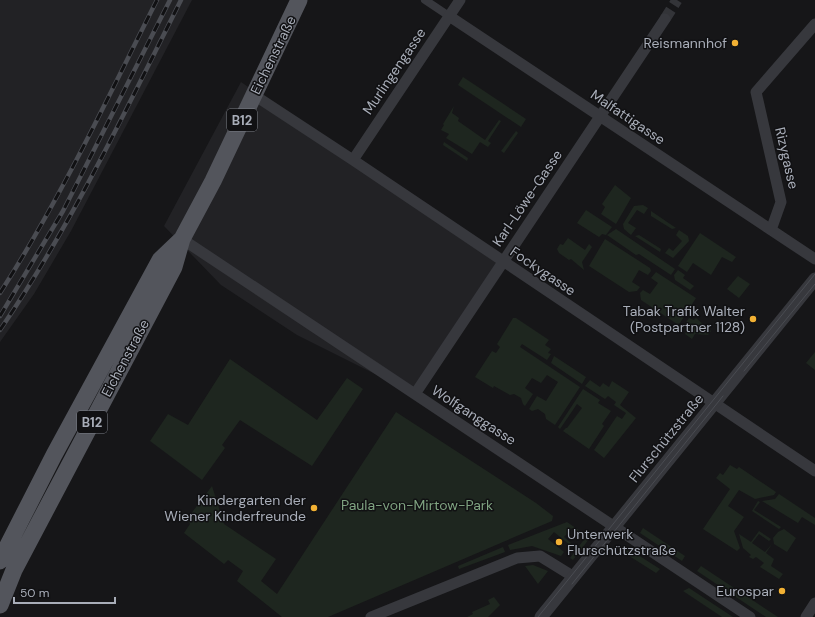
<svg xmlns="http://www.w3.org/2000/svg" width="815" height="617" font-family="'DM Sans',sans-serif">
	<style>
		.built { fill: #222225 }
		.green { fill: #1e261f }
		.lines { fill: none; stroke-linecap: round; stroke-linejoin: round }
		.minor-tunnel { stroke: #333438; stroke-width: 11; stroke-dasharray: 11 5.5; stroke-linecap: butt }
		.pedestrian { stroke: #37383d; stroke-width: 8 }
		.minor { stroke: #37383d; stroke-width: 11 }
		.tertiary { stroke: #37383d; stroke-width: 13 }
		.primary { stroke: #53555c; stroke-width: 17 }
		.tram { stroke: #4a4c52; stroke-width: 1 }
		.rail-casing { stroke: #4a4c52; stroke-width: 4.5 }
		.rail { stroke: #111113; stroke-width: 3; stroke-dasharray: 9; stroke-linecap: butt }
		.poi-dot { fill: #f2b134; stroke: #111113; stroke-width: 1.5 }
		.labels { text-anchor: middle; stroke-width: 3; stroke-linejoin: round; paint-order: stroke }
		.shield { fill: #111113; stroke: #7b7e86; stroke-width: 1 }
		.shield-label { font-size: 13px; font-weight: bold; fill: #a8adb8 }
		.poi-label { font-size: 14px; fill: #a8adb8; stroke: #111113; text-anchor: end }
		.street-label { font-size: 14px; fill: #a8adb8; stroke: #111113 }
		.park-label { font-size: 14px; fill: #7fa381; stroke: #111113 }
	</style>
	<rect width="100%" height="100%" fill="#161618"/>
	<!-- built -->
	<path class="built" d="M0,0H192L71,231L34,294L0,342Z
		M241,82L502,262L415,394L297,335L221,285L164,226Z"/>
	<!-- green -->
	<path class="green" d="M463,77L526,119L521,127L458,85Z
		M454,106L452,113L459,118L458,121L485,140L499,120L501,121L488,141L491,143L488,147L480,142L472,154L446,138L449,134L441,130L444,125L443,124Z
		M516,131L518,133L504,153L501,151Z
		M444,142L468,158L467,161L443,145Z
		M615,185L631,198L616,224L601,214L605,207L602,204Z
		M643,205L648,208L644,214L637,210L628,223L636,228L631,235L624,229L623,224L634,206Z
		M586,210L612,227L606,235L602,234L599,237L577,223Z
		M651,211L676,228L672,229L651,216Z
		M616,229L675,269L671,275L639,254L636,255L607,235Z
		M679,230L688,236L689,241L673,258L665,253L669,248L673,251L682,241L676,235Z
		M700,233L736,257L732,262L722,257L711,275L693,263L687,272L678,266Z
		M639,235L661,249L660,252L635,236Z
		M568,238L585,250L589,244L592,247L582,262L584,270L571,259L569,260L559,253L557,249L560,244L563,245Z
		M605,239L650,268L651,271L648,275L639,270L632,282L640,287L637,291L629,292L589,266Z
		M678,270L685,275L683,278L694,286L690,290L675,280L674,275Z
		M656,272L696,298L680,323L677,324L641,300L640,293L643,290L650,294L658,283L651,278Z
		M738,276L750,284L739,298L727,289Z
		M513,318H516L549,340L545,345L551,349L548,353L551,354L547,360L522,344L520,347L580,387L555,425L546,419L545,414L538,409L532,411L529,409L537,396L546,401L558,382L547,375L541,383L532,378L525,388L533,394L525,406L523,404L521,398L514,394L510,395L494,386L493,388L475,377L492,351L496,353L500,347L497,344Z
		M689,318L694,320L696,318L711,331L708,335L695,334L692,339L685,334L687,330L683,327Z
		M815,352V370L806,363Z
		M554,356L586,377L582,384L551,363Z
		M230,359L317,420L347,378L363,389L312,466L240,420L222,445L225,448L202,480L150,441L168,414L188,425Z
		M590,380L600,387L603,383L609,387L612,381L629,392L620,405L636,418L604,458L594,450L617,416L622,419L626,413L614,405L616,402L608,396L605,399L585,386Z
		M583,389L600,400L598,403L611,411L602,424L604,426L589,449L563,431L566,428H567L582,408L577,404L560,429L558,427Z
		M396,412L536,503L553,516L552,521L328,617H282L237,581L243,571L228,560L224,564L184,533L190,524L187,519L212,486L224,524L276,559L261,581L277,594Z
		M730,465L737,469L739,467L776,492L774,495L755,499L739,490L728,506L744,517L734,531L740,548L737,551L703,529L730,489L716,478L720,473L723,475Z
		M779,494L815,518V525L802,517L798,523L762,501L775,499Z
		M758,501L760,502L754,510L781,527L779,529L752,511Z
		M567,522L580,531L579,533L572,528L564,537L571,543L570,545L554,532L548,539L564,552L561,556L532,546L510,550L508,545Z
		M643,528L685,556L682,561L640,533Z
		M784,529L796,538L787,552L774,544L773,538L778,532Z
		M759,531L771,539L769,541L759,534L752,543L765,552L772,544L766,553L774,559L771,566L783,574L779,579L760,567L764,563L756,557L753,559L749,557L751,555L743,548L739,534L751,542Z
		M586,537L589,539L573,560L570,558Z
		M503,547L505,552L459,569L458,566Z
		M627,548L660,569L656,573L623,552Z
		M533,565L548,571L538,584L525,566Z
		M701,566L778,617H766L697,571Z
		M689,588L733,617H722L683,591Z
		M494,597L500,605L488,617H467L473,614L472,612L490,604L488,600Z"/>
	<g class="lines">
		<!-- minor-tunnel -->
		<path class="minor-tunnel" d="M665,19L677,0"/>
		<!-- pedestrian -->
		<path class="pedestrian" d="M425,0L449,16"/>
		<!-- minor -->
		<path class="minor" d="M449,16L815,259
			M254,95L353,160L815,471
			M353,160L460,0
			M771,230L781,202L756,92L815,24
			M182,239L750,617
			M415,394L665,19
			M371,617L517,558L540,556L574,577
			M806,617L815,603"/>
		<!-- tertiary -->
		<path class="tertiary" d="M541,617L815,279"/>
		<!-- primary -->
		<path class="primary" d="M0,561L54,455L160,260L182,239
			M0,605L14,570L174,267L182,239L213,181L299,0"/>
		<!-- tram -->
		<path class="tram" d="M744,371L815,284
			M572,584L723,396
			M538,617L815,274"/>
		<defs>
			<path id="rail" d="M0,293C60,200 107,99 157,0
				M0,316L63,211L170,0
				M0,330C71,226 125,112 181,0"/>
		</defs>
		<!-- rail casing -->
		<use href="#rail" class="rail-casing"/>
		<!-- rail -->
		<use href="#rail" class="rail"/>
	</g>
	<!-- markers -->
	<g class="poi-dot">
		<circle cx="735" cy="43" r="4"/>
		<circle cx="753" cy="319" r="4"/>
		<circle cx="314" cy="508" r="4"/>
		<circle cx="559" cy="542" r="4"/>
		<circle cx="782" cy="591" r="4"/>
	</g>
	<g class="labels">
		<!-- shield labels -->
		<g class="shield">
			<rect x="227" y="109" width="30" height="22" rx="3"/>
			<rect x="77" y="411" width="30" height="22" rx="3"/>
		</g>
		<g class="shield-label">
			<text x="242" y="125">B12</text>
			<text x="92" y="427">B12</text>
		</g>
		<!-- poi labels -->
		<g class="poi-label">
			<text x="727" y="48">Reismannhof</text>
			<text x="745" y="316">Tabak Trafik Walter<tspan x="745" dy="16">(Postpartner 1128)</tspan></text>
			<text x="306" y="505">Kindergarten der<tspan x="306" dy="16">Wiener Kinderfreunde</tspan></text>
			<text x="567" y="539" text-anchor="start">Unterwerk<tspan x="567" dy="16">Flurschützstraße</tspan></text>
			<text x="774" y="596">Eurospar</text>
		</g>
		<!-- street labels -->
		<g class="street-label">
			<text transform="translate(273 55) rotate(-64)" y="5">Eichenstraße</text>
			<text transform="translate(394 71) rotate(-56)" y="5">Murlingengasse</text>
			<text transform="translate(628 117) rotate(34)" y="5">Malfattigasse</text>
			<text transform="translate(787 158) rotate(77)" y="5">Rizygasse</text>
			<text transform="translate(527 198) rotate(-56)" y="5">Karl-Löwe-Gasse</text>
			<text transform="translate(543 271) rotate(34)" y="5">Fockygasse</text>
			<text transform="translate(125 358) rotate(-62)" y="5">Eichenstraße</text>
			<text transform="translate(474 415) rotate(33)" y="5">Wolfganggasse</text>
			<text transform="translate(666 438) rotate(-51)" y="5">Flurschützstraße</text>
		</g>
		<!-- park labels -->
		<g class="park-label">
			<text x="417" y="510">Paula-von-Mirtow-Park</text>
		</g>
	</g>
	<!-- scale -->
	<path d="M14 597v6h101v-6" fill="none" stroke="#a8adb8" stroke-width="2"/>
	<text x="20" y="597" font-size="12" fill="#a8adb8" stroke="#111113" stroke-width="3" paint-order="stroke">50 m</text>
</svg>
